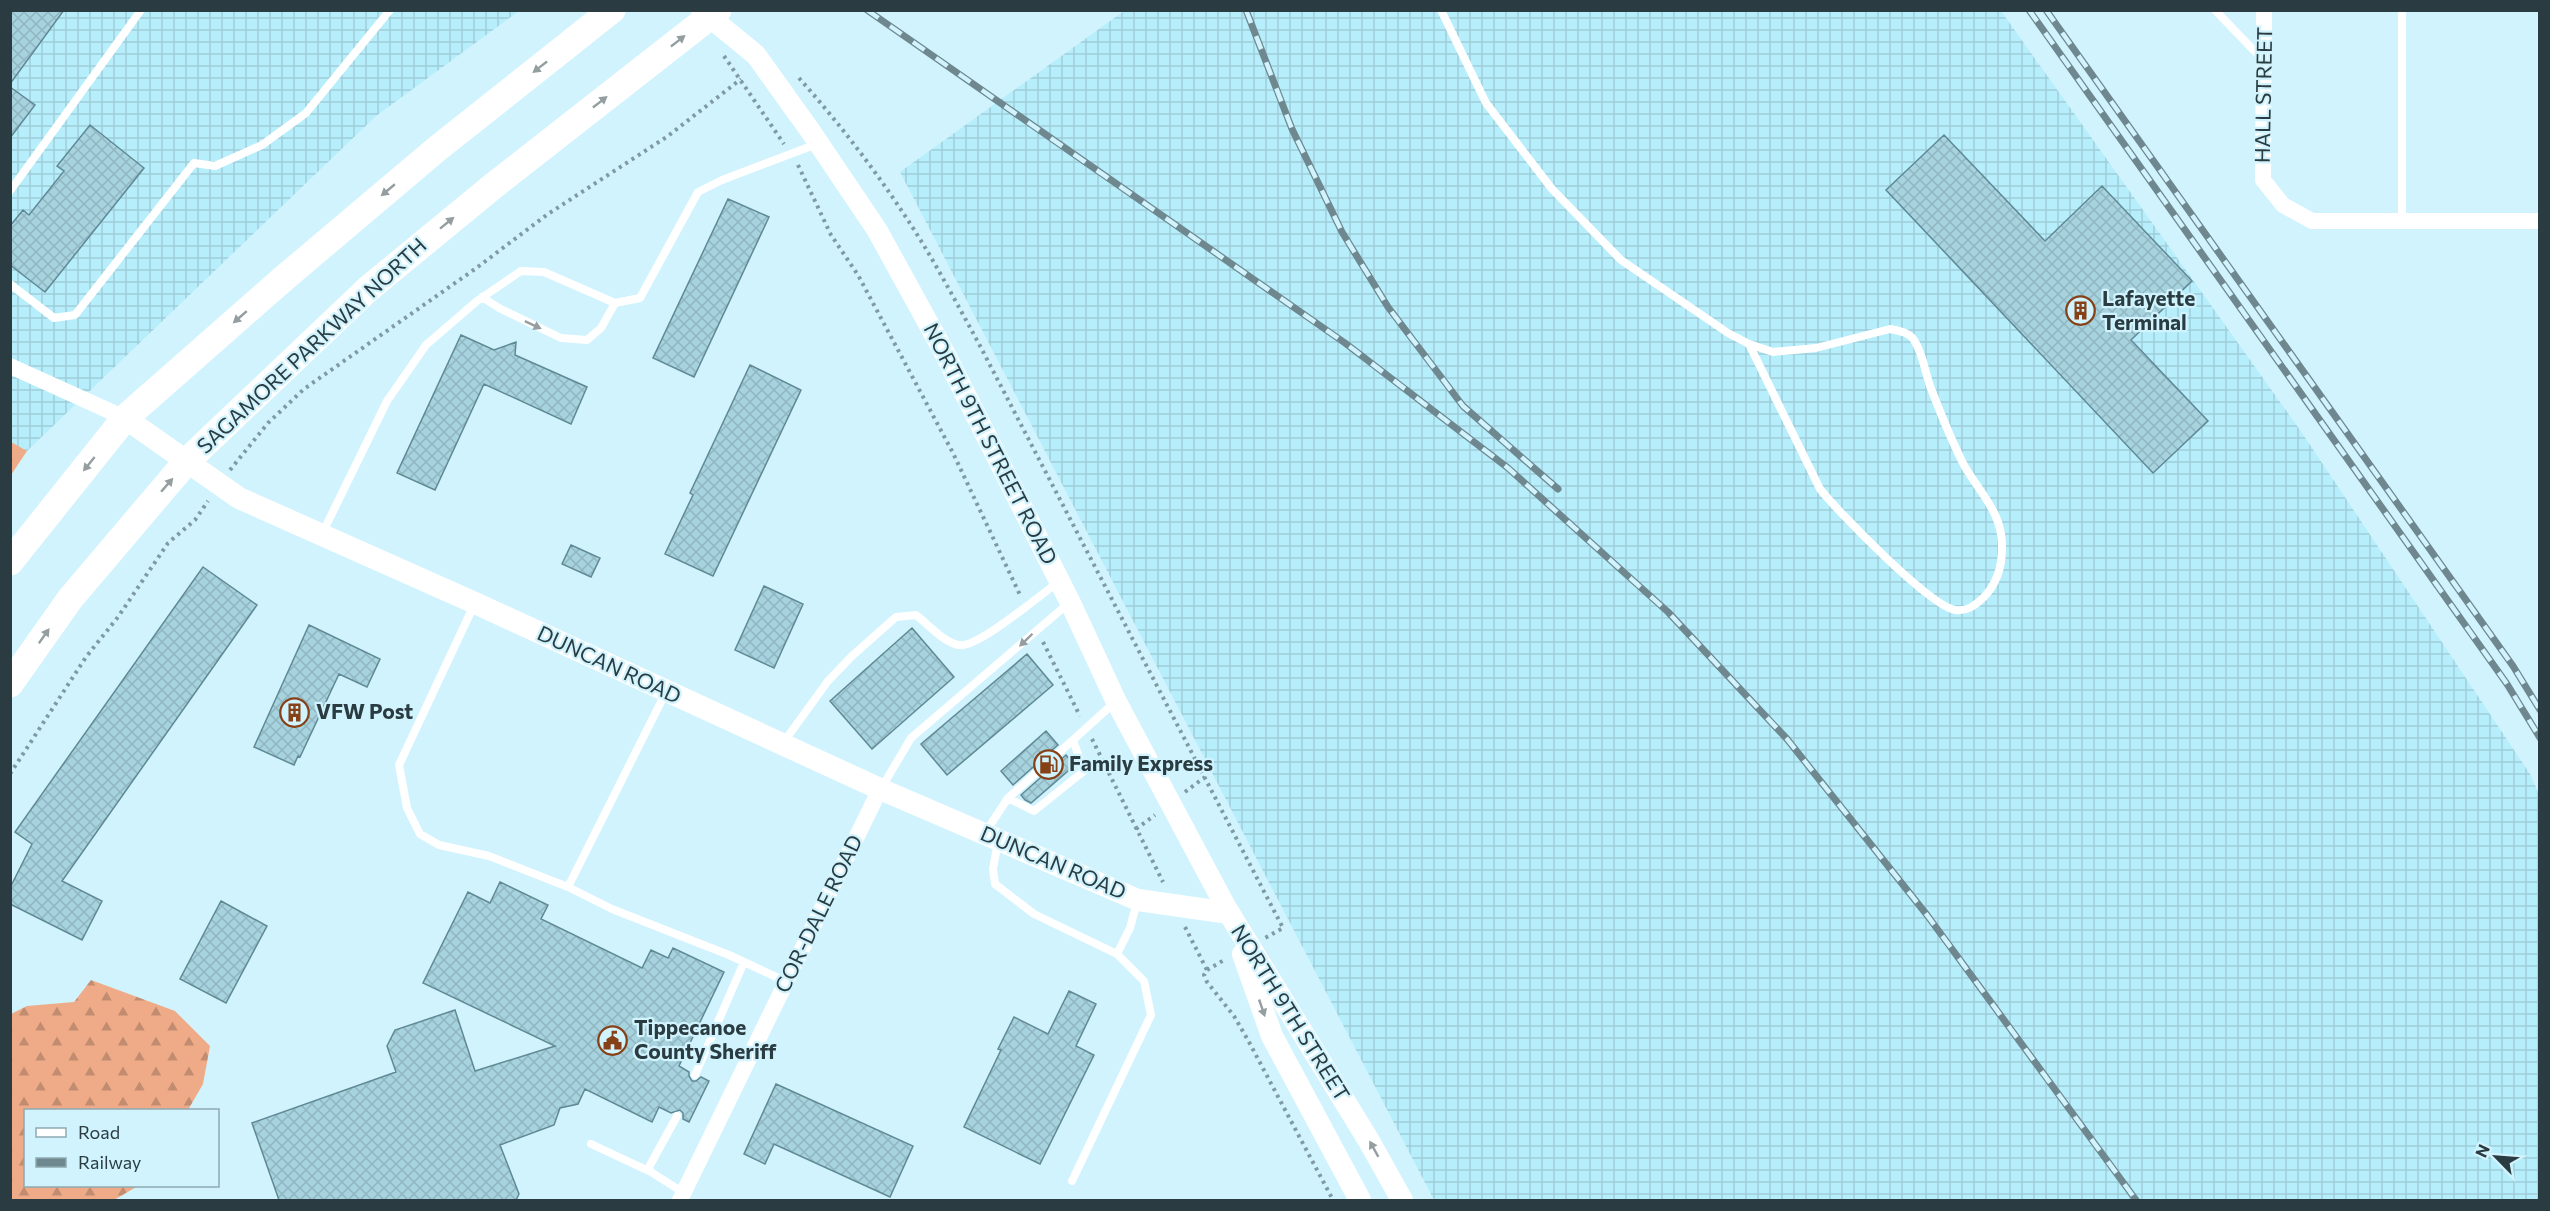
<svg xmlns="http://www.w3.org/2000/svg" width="2550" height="1211" font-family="Commissioner,sans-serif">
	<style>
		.industrial { fill: url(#industrial-grid) }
		.forest { fill: url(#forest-firs) }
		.building { fill: url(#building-cross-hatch); stroke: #5f8994; stroke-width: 1.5 }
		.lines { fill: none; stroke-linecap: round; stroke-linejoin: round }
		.path { stroke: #7f9aa2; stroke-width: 4; stroke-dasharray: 3 4.5; stroke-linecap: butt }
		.service { stroke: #fff; stroke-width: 8 }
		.minor { stroke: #fff; stroke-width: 16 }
		.tertiary { stroke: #fff; stroke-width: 21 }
		.secondary { stroke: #fff; stroke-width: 22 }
		.trunk { stroke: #fff; stroke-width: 27 }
		.rail-casing { stroke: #6f888f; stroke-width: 7 }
		.rail { stroke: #d0f3fd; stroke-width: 4.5; stroke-dasharray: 14; stroke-linecap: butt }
		.oneway { fill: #949ea0 }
		.labels { text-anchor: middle; stroke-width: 4.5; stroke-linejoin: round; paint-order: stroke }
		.street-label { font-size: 21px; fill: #2a3c41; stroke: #d0f3fd }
		.poi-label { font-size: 21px; font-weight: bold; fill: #2a3c41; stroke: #d0f3fd; text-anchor: start }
	</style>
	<defs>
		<pattern id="industrial-grid" width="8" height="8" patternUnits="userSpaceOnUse" patternTransform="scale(1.5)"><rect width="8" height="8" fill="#b7eefc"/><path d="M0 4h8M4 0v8" fill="none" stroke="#9ecdd9"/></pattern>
		<pattern id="forest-firs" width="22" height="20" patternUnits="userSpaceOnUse" patternTransform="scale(1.5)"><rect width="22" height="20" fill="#efab87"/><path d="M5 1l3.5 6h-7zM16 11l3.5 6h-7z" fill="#c28c70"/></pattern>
		<pattern id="building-cross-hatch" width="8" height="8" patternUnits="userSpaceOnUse" patternTransform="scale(1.5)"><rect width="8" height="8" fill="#a7d3df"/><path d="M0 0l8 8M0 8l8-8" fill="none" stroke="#90b6c1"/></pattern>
	</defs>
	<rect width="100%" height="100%" fill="#d0f3fd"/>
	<!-- industrial -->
	<path class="industrial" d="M10,11H519L376,116L27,451L10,442Z
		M1124,11H2001L2300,430L2530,774L2539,794V1200H1434L900,172Z"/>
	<!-- forest -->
	<path class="forest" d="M11,442L27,451L11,475Z
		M91,980L175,1011L210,1046L203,1084L188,1110H26V1186H138L114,1200H11V1014L27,1006L74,1002Z"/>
	<!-- building -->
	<path class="building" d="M10,10H64L10,84Z
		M10,87L35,105L10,138Z
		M90,125L144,168L45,292L10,265V226L23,210L29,215L64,171L57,166Z
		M1944,135L2045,241L2102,186L2192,281L2131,340L2208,421L2153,473L1886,190Z
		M728,199L769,217L694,377L653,358Z
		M461,335L494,350L516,342L515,355L587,387L571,424L484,384L435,490L397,473Z
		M750,365L801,390L713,576L665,554L693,495L690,493Z
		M571,545L600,558L591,577L562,564Z
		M203,567L257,605L62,881L102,901L82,940L10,904V888L32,844L15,832Z
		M764,586L803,604L774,668L735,650Z
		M309,625L380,659L367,687L339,674L300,757L298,756L294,765L254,747Z
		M912,628L954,677L872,749L830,701Z
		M1027,654L1053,685L947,775L921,744Z
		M1046,731L1058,745L1013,785L1001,771Z
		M1066,755L1075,765L1031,803L1025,800L1021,795Z
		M500,882L548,905L541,919L642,968L651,950L668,958L673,948L724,972L679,1066L689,1072V1076L692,1081H696L701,1077L709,1081L689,1122L683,1119V1113L680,1110L671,1113L659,1107L652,1122L585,1089L578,1104L560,1108L554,1125L500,1145L519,1194L516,1200H279L252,1123L396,1072L387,1046L395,1030L455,1010L475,1071L555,1046L423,983L468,892L490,903Z
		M221,901L267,926L226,1003L180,979Z
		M1069,991L1096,1004L1076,1046L1094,1055L1040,1164L964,1127L1001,1050L998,1049L1014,1017L1048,1034Z
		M776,1084L913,1146L890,1197L774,1144L765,1164L744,1154Z"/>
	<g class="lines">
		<!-- path -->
		<path class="path" d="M724,56L784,144
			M799,78C847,132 892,192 929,254C946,283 962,313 978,342L1283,928L1265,938
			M798,165L831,235L858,275L953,453L1020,595
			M230,470L268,423L304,389L475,269L548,214L668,136L741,79
			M1043,642L1080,716
			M1092,739L1163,882
			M10,774L86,657L118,617L168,543L195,520L208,501
			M1185,792L1205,777
			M1136,829L1155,815
			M1185,927L1207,970L1204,975L1207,982L1234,1016L1249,1042L1333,1200
			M1207,970L1224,960"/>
		<!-- service -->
		<path class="service" d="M1441,10L1486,103L1552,189L1621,260L1728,333L1749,344L1773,352L1816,348L1890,329C1899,331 1909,332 1914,340C1924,355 1925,375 1932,391C1942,417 1952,442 1965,467C1981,494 2003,514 2002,548C2002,568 1997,584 1983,598C1976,605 1966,612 1955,610C1929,605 1839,513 1820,489L1749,344
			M2215,10L2263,60
			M2402,10V221
			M10,191L141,10
			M10,284L54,318L75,315L194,163L215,166L262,145L306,113L390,10
			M482,297L499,308L561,338L587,340L601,328L615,303
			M322,534L387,401L426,345L477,301L521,271L544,272L615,303L640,298L698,192L722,180L817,144
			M474,605L399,765L407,808L420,834L439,845L489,856L568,887L612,909L729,955L785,981
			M783,743L828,681L852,656L896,617L916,615C929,625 942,641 958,645C976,650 1041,594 1060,581
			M882,787L911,738L1070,602
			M1008,798L1073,740
			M985,833L1008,798L1034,811L1084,771L1073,740L1115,702
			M998,841L993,869L995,884L1034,914L1117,954
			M568,887L666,692
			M695,1075L744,962
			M677,1116L649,1167L651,1172L684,1193
			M591,1144L651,1172
			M1072,1181L1151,1015L1144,981L1117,954L1130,928L1137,902"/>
		<!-- minor -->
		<path class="minor" d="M2264,10L2263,180L2283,205L2312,221H2540
			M10,366L125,418
			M680,1200L880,789"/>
		<!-- tertiary -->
		<path class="tertiary" d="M701,10L756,55L809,129L877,230L943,350L1070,602L1116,701L1229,913"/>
		<!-- secondary -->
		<path class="secondary" d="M125,418L239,498L475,603L880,789L1138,900L1229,913
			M1229,913L1369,1141L1402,1200
			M1243,954L1272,1036L1360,1200"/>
		<!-- trunk -->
		<path class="trunk" d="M10,562L125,418L283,279L438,148L612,10
			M10,684L70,599L187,461L368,289L492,187L718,10"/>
		<defs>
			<path id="rail" d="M867,10L1345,343L1508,468L1668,612L1787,739L1927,915L2136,1200
				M1246,10L1292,129L1342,232L1388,307L1463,406L1558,489
				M2029,10L2507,684L2540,738
				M2046,10L2513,666L2540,710"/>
		</defs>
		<!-- rail casing -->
		<use href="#rail" class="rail-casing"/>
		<!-- rail -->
		<use href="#rail" class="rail"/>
	</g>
	<!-- one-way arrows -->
	<defs><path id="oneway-solid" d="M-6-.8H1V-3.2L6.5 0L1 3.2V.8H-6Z" transform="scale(1.5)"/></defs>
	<g class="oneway">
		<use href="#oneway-solid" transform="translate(678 41) rotate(-38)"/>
		<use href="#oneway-solid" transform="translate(540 67) rotate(142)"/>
		<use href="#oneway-solid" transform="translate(600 102) rotate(-38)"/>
		<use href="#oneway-solid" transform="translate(388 190) rotate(140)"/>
		<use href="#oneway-solid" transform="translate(447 223) rotate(-39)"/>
		<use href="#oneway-solid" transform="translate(240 317) rotate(139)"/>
		<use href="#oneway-solid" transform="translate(533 325) rotate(25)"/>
		<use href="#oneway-solid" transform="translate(89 464) rotate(129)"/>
		<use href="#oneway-solid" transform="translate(167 485) rotate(-49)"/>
		<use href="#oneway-solid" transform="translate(44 636) rotate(-55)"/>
		<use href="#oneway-solid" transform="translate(1026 640) rotate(136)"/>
		<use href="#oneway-solid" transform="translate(1262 1008) rotate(71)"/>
		<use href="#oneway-solid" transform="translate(1374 1149) rotate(-119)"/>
	</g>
	<!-- icons -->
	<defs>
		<symbol id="building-ring" viewBox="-11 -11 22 22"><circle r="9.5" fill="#d0f3fd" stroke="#864116" stroke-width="1.5"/><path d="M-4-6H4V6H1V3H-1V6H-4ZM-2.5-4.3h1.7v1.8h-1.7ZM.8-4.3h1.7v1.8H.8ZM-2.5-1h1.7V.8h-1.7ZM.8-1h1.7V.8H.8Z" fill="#864116"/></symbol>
		<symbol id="fuel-ring" viewBox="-11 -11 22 22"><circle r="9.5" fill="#d0f3fd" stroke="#864116" stroke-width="1.5"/><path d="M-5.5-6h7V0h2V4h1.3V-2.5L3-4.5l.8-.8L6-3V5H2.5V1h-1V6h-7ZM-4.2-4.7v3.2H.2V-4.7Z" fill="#864116"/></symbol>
		<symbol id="civic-ring" viewBox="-11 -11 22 22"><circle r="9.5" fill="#d0f3fd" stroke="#864116" stroke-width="1.5"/><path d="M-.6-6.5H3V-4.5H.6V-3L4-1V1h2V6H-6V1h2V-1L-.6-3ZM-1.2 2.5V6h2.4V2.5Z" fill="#864116"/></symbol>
	</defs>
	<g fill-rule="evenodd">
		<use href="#building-ring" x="2064" y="294" width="33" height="33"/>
		<use href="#building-ring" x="278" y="696" width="33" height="33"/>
		<use href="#fuel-ring" x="1032" y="748" width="33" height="33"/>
		<use href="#civic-ring" x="596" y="1024" width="33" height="33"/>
	</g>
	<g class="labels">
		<!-- street labels -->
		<g class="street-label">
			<text transform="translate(2264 95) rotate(-89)" y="7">HALL STREET</text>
			<text transform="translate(312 346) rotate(-43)" y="7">SAGAMORE PARKWAY NORTH</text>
			<text transform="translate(990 444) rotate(63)" y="7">NORTH 9TH STREET ROAD</text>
			<text transform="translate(609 665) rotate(25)" y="7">DUNCAN ROAD</text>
			<text transform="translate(1053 863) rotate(23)" y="7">DUNCAN ROAD</text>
			<text transform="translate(819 914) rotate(-64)" y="7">COR-DALE ROAD</text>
			<text transform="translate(1290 1013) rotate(58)" y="7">NORTH 9TH STREET</text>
		</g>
		<!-- poi labels -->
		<g class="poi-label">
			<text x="2102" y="306">Lafayette<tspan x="2102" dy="24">Terminal</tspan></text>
			<text x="316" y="719">VFW Post</text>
			<text x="1069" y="771">Family Express</text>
			<text x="634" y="1035">Tippecanoe<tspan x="634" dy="24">County Sheriff</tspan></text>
		</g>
	</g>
	<!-- border -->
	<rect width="2550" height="1211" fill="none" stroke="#2a3c41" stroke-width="24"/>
	<!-- legend -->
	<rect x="24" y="1109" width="195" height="78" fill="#d0f3fd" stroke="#8eaab2" stroke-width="1.5"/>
	<rect x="36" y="1128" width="30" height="9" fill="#ffffff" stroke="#8eaab2" stroke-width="1.5"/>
	<text x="78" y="1139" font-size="18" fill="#2a3c41">Road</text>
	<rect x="36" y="1158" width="30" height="9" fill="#6f888f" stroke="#8eaab2" stroke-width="1.5"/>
	<text x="78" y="1169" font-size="18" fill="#2a3c41">Railway</text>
	<!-- north arrow -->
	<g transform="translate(2496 1157) rotate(295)" stroke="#d0f3fd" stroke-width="4.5" paint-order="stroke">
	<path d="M0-4.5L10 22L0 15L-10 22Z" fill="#2a3c41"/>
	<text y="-9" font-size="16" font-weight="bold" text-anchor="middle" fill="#2a3c41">N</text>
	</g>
</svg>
